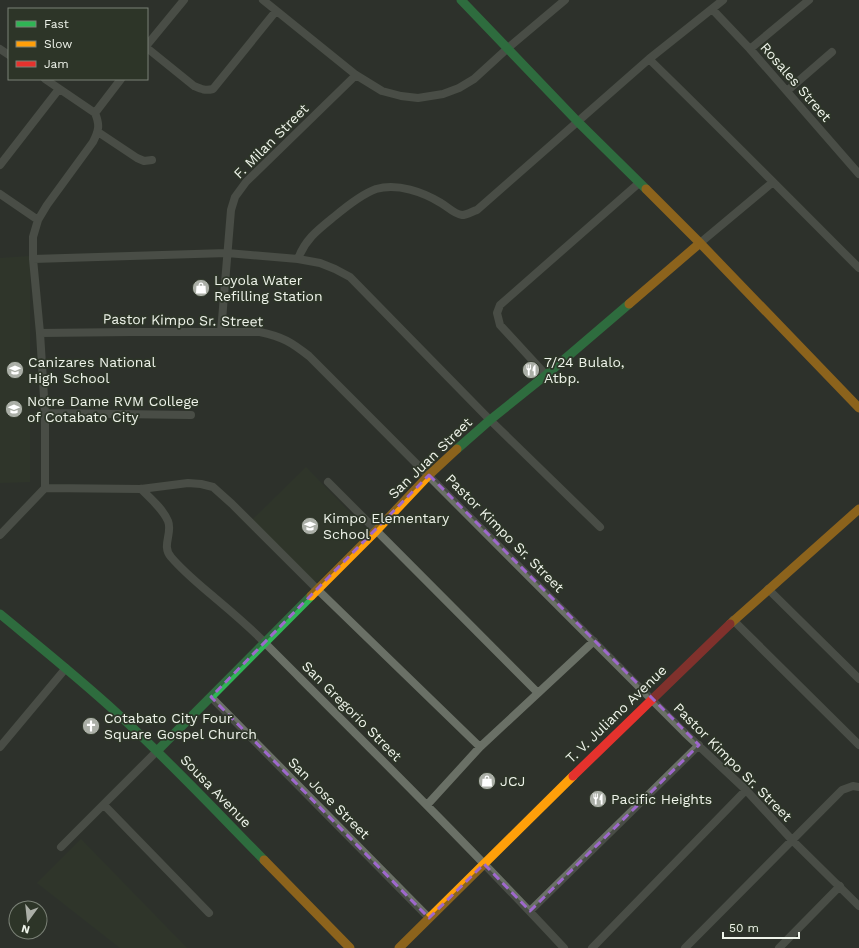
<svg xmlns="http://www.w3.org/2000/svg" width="859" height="948" font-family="'Work Sans',sans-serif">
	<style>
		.built { fill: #313b29 }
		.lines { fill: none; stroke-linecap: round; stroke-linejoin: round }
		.street { stroke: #6a7066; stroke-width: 8 }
		.fast { stroke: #30b455; stroke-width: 9 }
		.slow { stroke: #ff9f0a; stroke-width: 9 }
		.jam { stroke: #e5322d; stroke-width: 9 }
		.marked { fill: none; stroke: #9e68cc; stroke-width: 3; stroke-dasharray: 8 5; stroke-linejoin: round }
		.labels { text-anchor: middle; stroke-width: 3.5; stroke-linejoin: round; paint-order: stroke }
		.street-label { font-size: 14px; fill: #eef3ea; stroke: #2d3528 }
		.poi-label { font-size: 14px; fill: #eef3ea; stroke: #2d3528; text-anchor: start }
	</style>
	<rect width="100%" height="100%" fill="#2e322b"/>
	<!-- built -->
	<path class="built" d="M30,256V482L0,483V258Z
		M306,467L369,532L315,584L252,520Z
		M81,839L187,948H120L37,883Z"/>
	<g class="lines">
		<!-- street -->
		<path class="street" d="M263,0L356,75L382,91L401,96L418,98L443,94L459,88L474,79L508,48L565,0
			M712,9L750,49L859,174
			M147,45L184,0
			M147,48L194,86C201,89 205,91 213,89L276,11
			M0,49L9,55
			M750,49L809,0
			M649,59C720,128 789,198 859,268
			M45,79L95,113C100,125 99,130 93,142L47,205L38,220L33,237V259L40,333L45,413V488
			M787,91L832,52
			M95,113L121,79
			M98,132L137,158L144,161L152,160
			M0,165L59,89
			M0,194L38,220
			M700,243L773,182
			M33,259L227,253L298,259L320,263L335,269L350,277L490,420L600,527
			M298,259C305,239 319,229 335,216C347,206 362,194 376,189C398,183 423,192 441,203C448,207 454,214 462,215C467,215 473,211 477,210L649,59L723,0
			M221,332L231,210L235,197L246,182L356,75
			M40,333L130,332H260C283,337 291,342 309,356L685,733L746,790L792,840L859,906
			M546,375L500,325L497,313L500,305L639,183
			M45,413L191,415
			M328,482L538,693
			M141,489C150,498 163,509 168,521C173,533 161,546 171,557C182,570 195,581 208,592C228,609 249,626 267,645C367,745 468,845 564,948
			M0,535L45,488L141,489L188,483L201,484L213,487L232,504L318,590L480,747
			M768,589L859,679
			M733,620L859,745
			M211,697L429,918
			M0,747L66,668
			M104,805L209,913
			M427,805L480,747L594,641
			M61,847L157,751
			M530,911L699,745
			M592,948L746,790
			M685,948L842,790L853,786L859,787
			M779,948L840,886"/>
		<!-- fast -->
		<path class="fast" d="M461,0L578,122L646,189
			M457,449L490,420L546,375L629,304
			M0,614C40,647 80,679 118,714C169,761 216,811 264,860
			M157,751L311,596"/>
		<!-- slow -->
		<path class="slow" d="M646,189L700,243L859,408
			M629,304L700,243
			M311,596L376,531L429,475L457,449
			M730,624L859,509
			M264,860L350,948
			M399,948L573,776"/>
		<!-- jam -->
		<path class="jam" d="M573,776L730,624"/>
	</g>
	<!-- marked area -->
	<path d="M0 0H859V948H0ZM429,475L699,745L530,911L484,864L429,918L211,697Z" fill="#2e322b" fill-opacity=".55" fill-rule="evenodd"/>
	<path class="marked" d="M429,475L699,745L530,911L484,864L429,918L211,697Z"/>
	<!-- icons -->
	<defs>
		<symbol id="shop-disc" viewBox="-11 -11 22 22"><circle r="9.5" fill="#abafa7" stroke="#2d3528"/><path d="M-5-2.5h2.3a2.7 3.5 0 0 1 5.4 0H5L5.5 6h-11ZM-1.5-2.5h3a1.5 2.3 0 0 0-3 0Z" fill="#fff"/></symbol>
		<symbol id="school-disc" viewBox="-11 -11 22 22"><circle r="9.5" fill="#abafa7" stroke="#2d3528"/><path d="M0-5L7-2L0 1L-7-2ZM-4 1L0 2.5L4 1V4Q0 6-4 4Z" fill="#fff"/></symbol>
		<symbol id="restaurant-disc" viewBox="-11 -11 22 22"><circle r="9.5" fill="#abafa7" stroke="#2d3528"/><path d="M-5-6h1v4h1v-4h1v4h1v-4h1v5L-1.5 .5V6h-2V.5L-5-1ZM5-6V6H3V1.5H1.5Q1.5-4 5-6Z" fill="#fff"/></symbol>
		<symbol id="church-disc" viewBox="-11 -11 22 22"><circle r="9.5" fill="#abafa7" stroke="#2d3528"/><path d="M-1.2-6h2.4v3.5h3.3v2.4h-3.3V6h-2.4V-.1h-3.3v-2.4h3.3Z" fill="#fff"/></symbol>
	</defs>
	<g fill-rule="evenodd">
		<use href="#shop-disc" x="191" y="278" width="20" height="20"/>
		<use href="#school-disc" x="5" y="360" width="20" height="20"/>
		<use href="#restaurant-disc" x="521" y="360" width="20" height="20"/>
		<use href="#school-disc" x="4" y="399" width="20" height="20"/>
		<use href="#school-disc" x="300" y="516" width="20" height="20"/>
		<use href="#church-disc" x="81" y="716" width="20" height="20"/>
		<use href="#shop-disc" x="477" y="771" width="20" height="20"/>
		<use href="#restaurant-disc" x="588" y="789" width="20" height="20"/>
	</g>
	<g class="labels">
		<!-- street labels -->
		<g class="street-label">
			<text transform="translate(796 82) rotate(49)" y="5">Rosales Street</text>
			<text transform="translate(271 141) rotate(-45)" y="5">F. Milan Street</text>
			<text transform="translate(183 320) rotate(1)" y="5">Pastor Kimpo Sr. Street</text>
			<text transform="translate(430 458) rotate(-44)" y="5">San Juan Street</text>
			<text transform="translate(505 533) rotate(45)" y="5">Pastor Kimpo Sr. Street</text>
			<text transform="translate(352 711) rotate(45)" y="5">San Gregorio Street</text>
			<text transform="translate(616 714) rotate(-44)" y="5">T. V. Juliano Avenue</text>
			<text transform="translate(733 762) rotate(45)" y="5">Pastor Kimpo Sr. Street</text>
			<text transform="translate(216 791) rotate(46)" y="5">Sousa Avenue</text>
			<text transform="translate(329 798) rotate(45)" y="5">San Jose Street</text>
		</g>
		<!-- poi labels -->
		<g class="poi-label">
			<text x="214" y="285">Loyola Water<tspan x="214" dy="16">Refilling Station</tspan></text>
			<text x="28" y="367">Canizares National<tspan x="28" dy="16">High School</tspan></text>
			<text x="544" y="367">7/24 Bulalo,<tspan x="544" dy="16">Atbp.</tspan></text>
			<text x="27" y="406">Notre Dame RVM College<tspan x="27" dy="16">of Cotabato City</tspan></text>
			<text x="323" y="523">Kimpo Elementary<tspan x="323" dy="16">School</tspan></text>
			<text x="104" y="723">Cotabato City Four<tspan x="104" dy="16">Square Gospel Church</tspan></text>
			<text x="500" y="786">JCJ</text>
			<text x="611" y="804">Pacific Heights</text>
		</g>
	</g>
	<!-- legend -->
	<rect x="8" y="8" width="140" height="72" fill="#2d3528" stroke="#7a8176"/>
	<rect x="16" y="21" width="20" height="6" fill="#30b455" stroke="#7a8176"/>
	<text x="44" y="28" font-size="12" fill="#eef3ea">Fast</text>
	<rect x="16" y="41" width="20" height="6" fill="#ff9f0a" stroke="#7a8176"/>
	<text x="44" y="48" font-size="12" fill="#eef3ea">Slow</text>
	<rect x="16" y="61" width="20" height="6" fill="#e5322d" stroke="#7a8176"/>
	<text x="44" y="68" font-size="12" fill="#eef3ea">Jam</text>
	<!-- north arrow -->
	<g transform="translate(28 920) rotate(195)"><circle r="19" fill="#2d3528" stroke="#7a8176"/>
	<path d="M0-3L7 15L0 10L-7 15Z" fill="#abafa7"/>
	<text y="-6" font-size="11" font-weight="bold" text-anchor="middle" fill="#eef3ea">N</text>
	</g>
	<!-- scale -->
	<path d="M723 932v6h76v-6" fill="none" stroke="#eef3ea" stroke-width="2"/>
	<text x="729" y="932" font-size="12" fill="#eef3ea" stroke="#2d3528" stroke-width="3" paint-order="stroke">50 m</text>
</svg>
